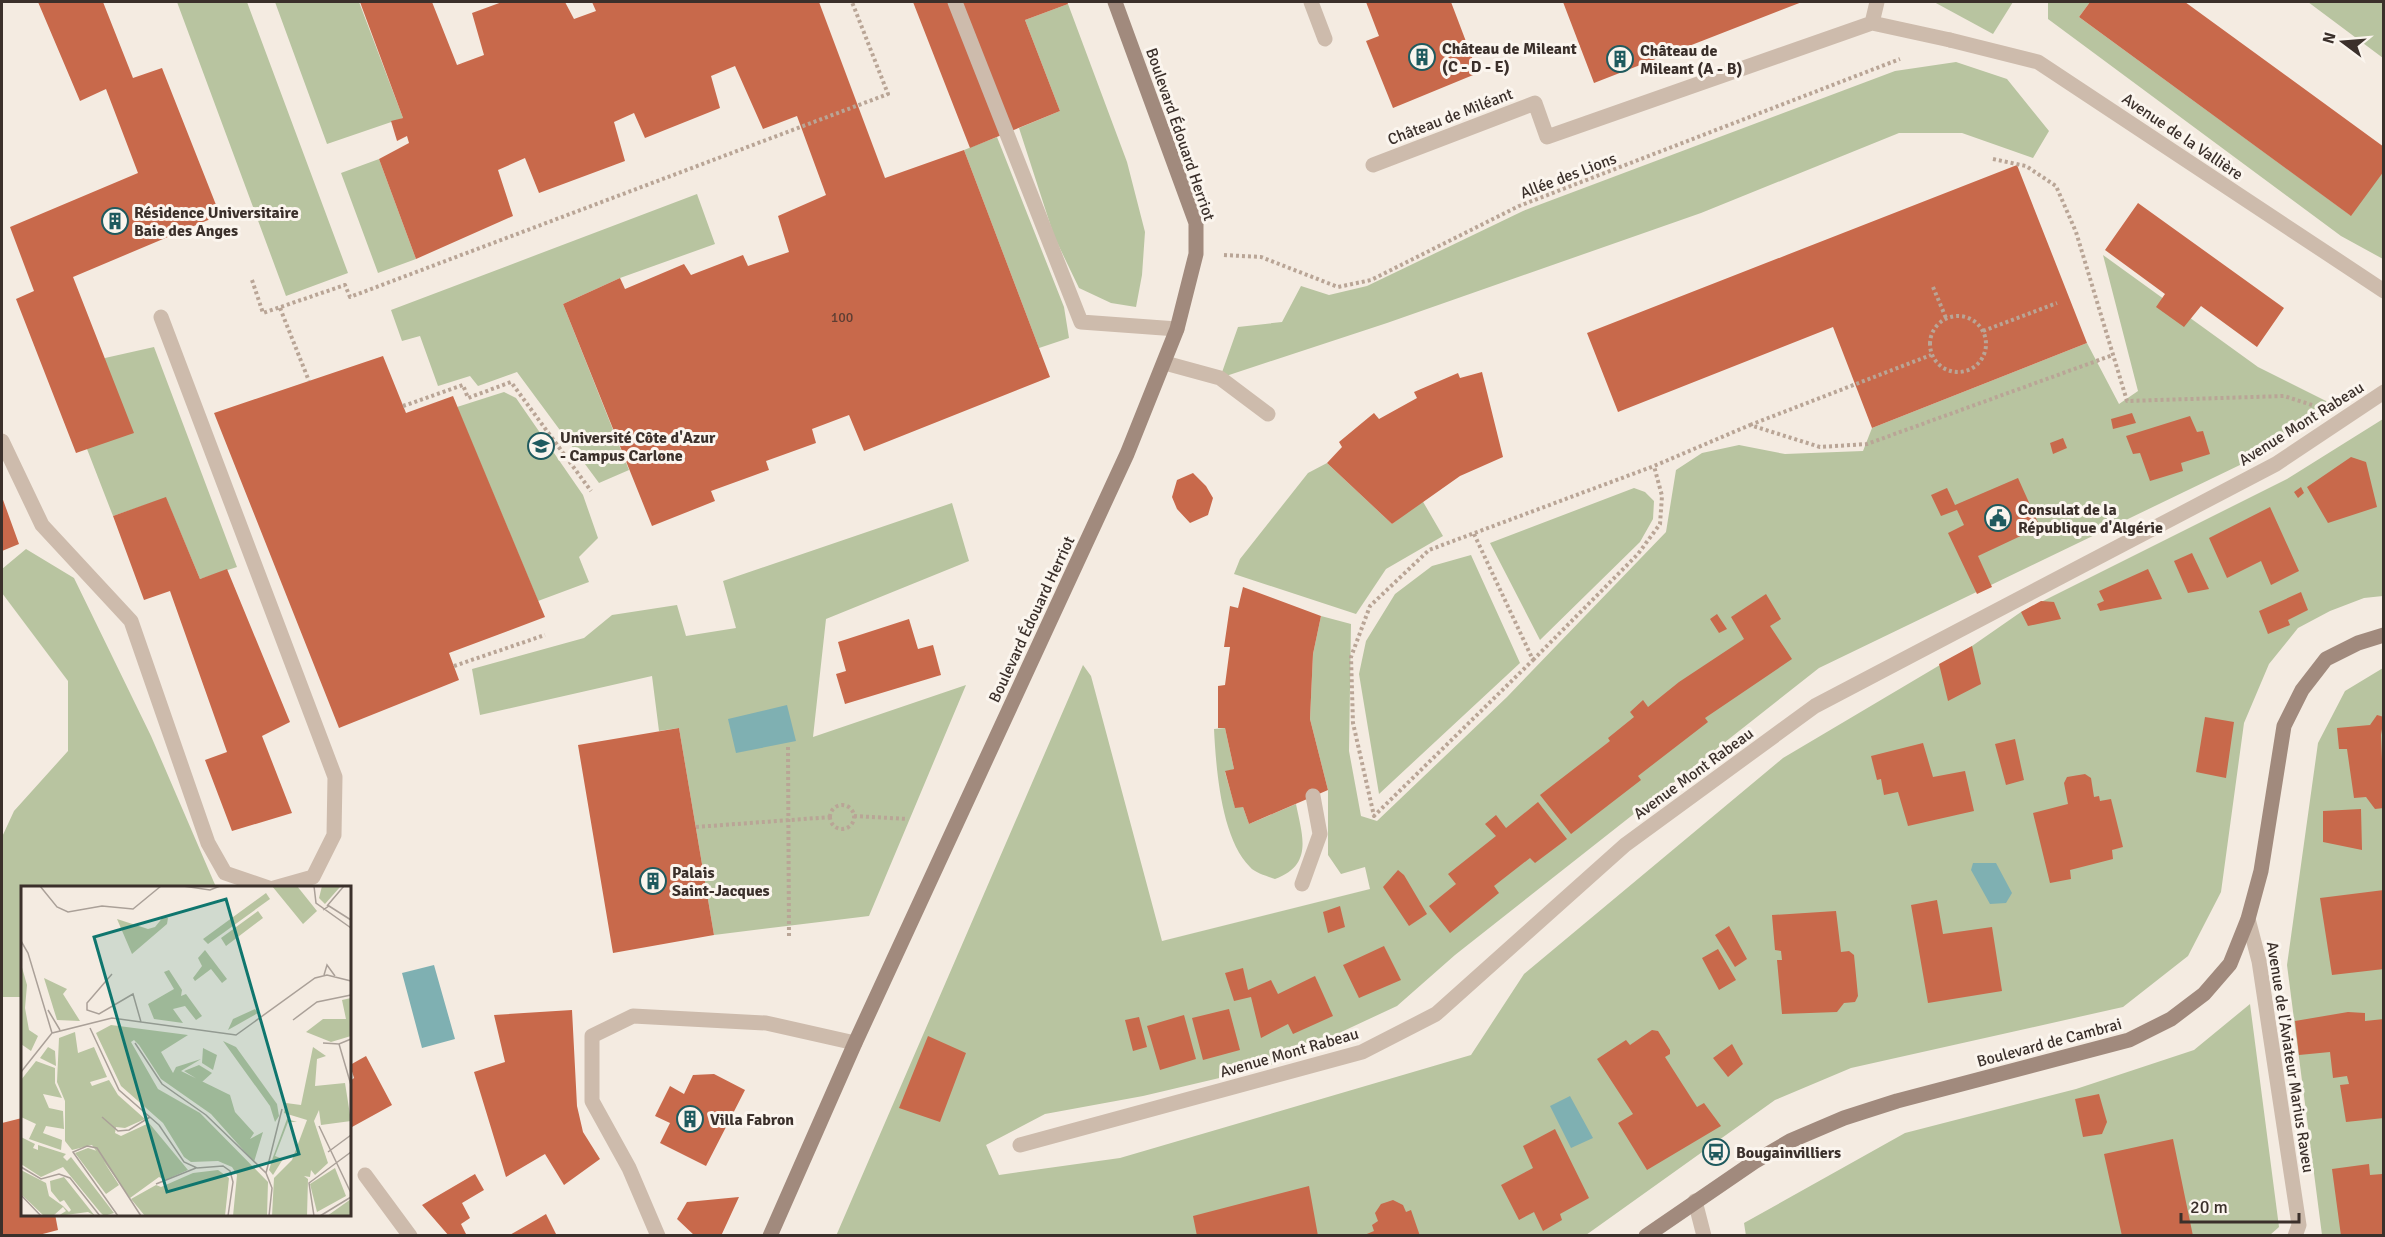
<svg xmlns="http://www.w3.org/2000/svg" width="2385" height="1237" font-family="Signika,sans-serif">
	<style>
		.green { fill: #b8c4a0 }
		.water { fill: #7fb0b2 }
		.building { fill: #c8694b }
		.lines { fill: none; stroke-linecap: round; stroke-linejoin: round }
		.path { stroke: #b9a596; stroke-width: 4; stroke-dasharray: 3 3; stroke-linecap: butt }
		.lane { stroke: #cdbbac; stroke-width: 15 }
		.street { stroke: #cdbbac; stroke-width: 15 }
		.secondary { stroke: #a18a7d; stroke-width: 15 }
		.labels { text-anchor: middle; stroke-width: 6; stroke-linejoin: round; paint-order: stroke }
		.number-label { font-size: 14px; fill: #5e3e33 }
		.poi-label { font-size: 16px; font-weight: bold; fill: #3b302b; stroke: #fbf5ee; text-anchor: start }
		.street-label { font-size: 16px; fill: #3b302b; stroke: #fbf5ee }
		.inset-road { fill: none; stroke: #aaa098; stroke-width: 1.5 }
		.view { fill: #0f766e; fill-opacity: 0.15; stroke: #0f766e; stroke-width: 3 }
		.inset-edge { fill: none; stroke: #3b302b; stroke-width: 3 }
	</style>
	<rect width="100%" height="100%" fill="#f4ebe1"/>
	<!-- green -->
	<path class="green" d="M177,2H247L348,273L286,296Z
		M275,2H359L403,118L327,144Z
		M1934,2H2013L1993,34Z
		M2048,2H2090L2079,17L2350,215L2383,160V259L2341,236L2048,19Z
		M2308,2H2383V58Z
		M1068,4L1127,162L1145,232L1142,275L1136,307L1111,303L1079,288L1054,236L1019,128L1060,111L1025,20Z
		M1956,62L2007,79L2049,131L2033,158L1962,133H1899L1701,213L1387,323L1220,378L1238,327L1282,322L1301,286L1329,295L1367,286L1523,211L1895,71Z
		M997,137L1064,307L1069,338L1039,348L964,150Z
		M379,159L416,259L378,273L341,173Z
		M697,194L715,244L620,278L563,304L629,470L599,483L517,372L478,386L470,376L438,386L420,336L402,341L391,310Z
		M2103,255L2258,367L2340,408L2242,464L1819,668L1455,955L1397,1006L1266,1067L1143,1096L1045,1114L986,1145L999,1175L1120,1158L1471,1055L1524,974L1783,758L1972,646L2021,612L2287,479L2383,419V596L2364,598L2330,611L2298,628L2269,664L2244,723L2221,892L2188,956L2123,1007L1851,1068L1775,1100L1586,1235L836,1236L1083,665L1091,676L1162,941L1370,889L1365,867L1341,874L1328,855V790L1310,719L1313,654L1321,616L1351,624L1349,751L1361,816L1377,821L1507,697L1666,532L1676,470L1702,453L1739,445L1785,454L1863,451L1872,428L2087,343L2119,404L2138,391Z
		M154,347L237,567L200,579L166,498L113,516L87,449L105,358Z
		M504,392L516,398L583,495L598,538L579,557L589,582L538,601L457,407Z
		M1327,463L1392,524L1422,500L1443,536L1386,569L1356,614L1234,574L1240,559L1308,473Z
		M1634,488L1645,492L1654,501L1653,519L1640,542L1540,640L1490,543Z
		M952,503L969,561L826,619L813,737L966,685L869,916L714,935L679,728L659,731L652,676L480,715L472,669L584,638L612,615L677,605L686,636L736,628L723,581Z
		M26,549L74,578L151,736L216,887L22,888V997H2V837L14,811L68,751V681L2,593V569Z
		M1471,555L1520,663L1379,794L1359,674L1366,641L1395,594L1432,566Z
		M2383,668V1235H2322L2287,965L2318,743L2345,691Z
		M1225,728L1234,769L1225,772L1235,807H1243L1249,824L1296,804C1302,835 1314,865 1275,879C1267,876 1255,873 1250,867C1221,838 1216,768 1214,729Z
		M2250,1004L2279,1227L2270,1235L1746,1236L1744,1223L1905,1133L2076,1089L2194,1050Z"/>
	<!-- water -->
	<path class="water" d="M787,705L796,741L736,753L728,719Z
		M1973,863H1996L2012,893L2006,903L1990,904L1971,870Z
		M434,965L455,1039L422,1048L402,973Z
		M1570,1096L1593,1138L1571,1148L1550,1106Z"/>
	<!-- building -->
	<path class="building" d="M38,2H103L133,78L162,68L220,215L73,277L134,433L76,453L16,299L34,291L10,227L138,173L106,89L80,101Z
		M360,2H432L457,65L484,55L472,13L502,2H565L574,19L596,11L592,2H819L885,178L964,150L1050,377L864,451L849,415L812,429L816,443L766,461L769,470L711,491L715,501L652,526L563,304L620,278L625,289L684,264L691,275L743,255L748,266L789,252L778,216L826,195L797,116L763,129L735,66L711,76L720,108L645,138L634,113L614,122L625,161L539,193L525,158L498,170L513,216L416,259L379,159L409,143L407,136L397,141L391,121L403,118Z
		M913,2H1067L1068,4L1025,20L1060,111L970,148Z
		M1366,2H1451L1478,73L1393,108L1366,41L1379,36Z
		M1563,2H1802L1594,83Z
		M2090,2H2185L2384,147V171L2351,216L2079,17Z
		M2017,165L2087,343L1872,428L1833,327L1618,412L1587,333Z
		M2138,203L2284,308L2257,347L2201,306L2184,327L2156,307L2165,294L2105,250Z
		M383,356L406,413L453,396L545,617L449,653L459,680L339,728L214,413Z
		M1482,372L1503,457L1460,476L1392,524L1327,463L1342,447L1339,442L1374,413L1379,419L1417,398L1414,392L1458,373L1460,378Z
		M2132,413L2136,423L2113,429L2111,419Z
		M2190,416L2197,432L2203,431L2210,454L2181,463L2183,471L2150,481L2140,453L2133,454L2126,436Z
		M2063,438L2067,448L2053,454L2050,443Z
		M2351,457L2366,462L2377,507L2328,523L2307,487Z
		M1193,473L1206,486L1213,498L1208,515L1190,523L1177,509L1172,497L1177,480Z
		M2018,478L2040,527L1978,556L1992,587L1977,594L1948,533L1964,525L1957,510L1941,516L1931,495L1947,488L1955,505Z
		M2301,487L2304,493L2298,498L2294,492Z
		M2,497L19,544L2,551Z
		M166,497L200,579L227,569L290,722L262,736L292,813L232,831L205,760L227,752L170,591L144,600L113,516Z
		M2270,507L2299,571L2271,585L2261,561L2227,578L2209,538Z
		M2192,553L2209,589L2188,593L2174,561Z
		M2148,569L2162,599L2100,611L2097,604L2104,601L2099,591Z
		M1243,587L1321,616L1313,654L1310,719L1328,790L1249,824L1243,807L1235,808L1225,771L1234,769L1225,728H1218V686L1225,685L1230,647H1224L1230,606L1238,608Z
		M2301,592L2308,610L2288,620L2290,625L2268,634L2259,611Z
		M1766,594L1781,619L1770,626L1792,659L1705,718L1708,722L1638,776L1641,780L1571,834L1540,795L1610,741L1608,738L1634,717L1630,712L1643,700L1648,707L1679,682L1744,639L1731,617Z
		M2041,601L2054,602L2061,619L2028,626L2021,612Z
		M1717,614L1727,629L1719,633L1710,619Z
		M909,619L918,649L933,645L941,675L845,704L836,674L846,671L838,642Z
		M1972,646L1981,684L1948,701L1939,664Z
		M2377,715L2384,717L2381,735L2384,808L2375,809L2366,797L2354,798L2347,749H2339L2337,728L2370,725Z
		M2205,717L2234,722L2226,778L2196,772Z
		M679,728L714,935L613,953L578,745Z
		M2015,739L2024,780L2006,785L1995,744Z
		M1923,743L1933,777L1965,771L1974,811L1908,826L1898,792L1884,795L1881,779L1877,780L1871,756Z
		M2085,774L2091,778L2094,797L2099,796L2100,801L2111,799L2123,847L2112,850L2113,859L2070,870L2071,879L2050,883L2033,813L2068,804L2064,783L2067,777Z
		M1538,802L1567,839L1535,863L1530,858L1494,886L1499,893L1450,933L1429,906L1456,884L1448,874L1496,836L1485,824L1496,815L1506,828Z
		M2361,809L2362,850L2323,842V811Z
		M1398,870L1404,875L1427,914L1409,926L1383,887Z
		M2384,890V969L2332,975L2320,898Z
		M1937,900L1943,934L1992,927L2002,991L1928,1003L1911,905Z
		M1340,906L1345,927L1328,933L1323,912Z
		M1836,911L1841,952L1849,951L1854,955L1858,996L1855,1002L1844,1003L1837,1012L1782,1014L1777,960H1782L1781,951L1775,950L1772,915Z
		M1729,926L1747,959L1735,967L1715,935Z
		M1384,946L1401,980L1359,998L1343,965Z
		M1718,949L1736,980L1719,990L1702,958Z
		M1243,968L1248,990L1271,980L1278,994L1315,976L1333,1016L1293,1034L1288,1024L1261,1038L1251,997L1234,1001L1225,973Z
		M1229,1009L1240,1050L1203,1060L1192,1018Z
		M572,1010L577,1106L583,1132L600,1159L564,1185L545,1154L506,1177L474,1072L505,1062L494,1015Z
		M2348,1012L2365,1013V1021L2384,1019V1118L2346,1122L2340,1085L2349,1084L2347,1076L2333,1078L2330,1052L2299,1055L2295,1021Z
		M1184,1015L1196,1059L1160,1070L1147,1026Z
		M1139,1017L1147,1047L1133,1051L1125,1020Z
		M1652,1030L1658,1031L1670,1050V1054L1665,1057L1697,1107L1704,1103L1721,1126L1647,1170L1618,1123L1633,1114L1597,1059L1626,1040L1630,1045Z
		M928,1036L966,1053L940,1122L899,1108Z
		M1732,1044L1743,1064L1728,1077L1713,1058Z
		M366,1056L392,1105L352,1127L350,1125V1081L354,1078L350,1065Z
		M714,1074L745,1090L706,1166L660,1143L670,1123L655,1116L670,1086L684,1094L693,1075Z
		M2099,1094L2107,1122L2102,1134L2083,1137L2075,1099Z
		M22,1118V1214H55L58,1230L35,1236H2V1123Z
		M1555,1129L1589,1198L1560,1214L1562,1220L1543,1231L1534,1212L1519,1220L1501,1185L1533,1168L1523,1146Z
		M2173,1139L2193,1236H2122L2104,1154Z
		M2369,1164L2370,1175L2382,1174L2384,1236H2341L2332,1169Z
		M475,1174L484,1190L462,1203L470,1218L461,1224L467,1236H449L422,1205Z
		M1309,1186L1318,1236H1197L1193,1216Z
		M739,1197L721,1236H695L677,1219L687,1202Z
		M1393,1200L1403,1205L1406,1212L1411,1210L1420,1236H1362L1374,1231L1372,1225L1378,1221L1375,1213L1381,1204Z
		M546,1214L557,1236H508L536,1220Z"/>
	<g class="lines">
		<!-- path -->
		<path class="path" d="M1993,159L2026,166L2056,186L2076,232L2127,401L2284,396L2312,405
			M1224,255L1261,257L1338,287L1371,280L1519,206L1900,59
			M252,280L263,313L345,285L350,297L888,94L852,2
			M1933,287L1946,318
			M280,308L309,381
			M1930 344a28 28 0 1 1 56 0a28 28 0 1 1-56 0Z
			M1983,331L2057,303
			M403,406L463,385L468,398L511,382L591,491
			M1750,425L1931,355
			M1474,534L1533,660L1374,816L1353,723L1351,657L1370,606L1429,550L1654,466L1750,425L1820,447L1867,444L2113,355
			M1533,660L1638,554L1660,524L1662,496L1654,466
			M454,666L545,635
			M788,747L789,939
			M830 817a12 12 0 1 1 24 0a12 12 0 1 1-24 0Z
			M854,816L908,819
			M696,827L831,817"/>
		<!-- lane -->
		<path class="lane" d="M955,2L1081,322L1177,329
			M1311,2L1325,39
			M1872,23L1950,40
			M1373,165L1535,103L1547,137L1872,23L1877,2
			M161,317L335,777L334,835L313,877L274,888
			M1165,363L1220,378L1268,414
			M2,441L42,525L131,621L208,843L225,873L269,888
			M1302,884L1320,834L1313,796"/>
		<!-- street -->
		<path class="street" d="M1950,40L2038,62L2384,291
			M2248,919L2259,961L2299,1225L2295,1236
			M1020,1145L1362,1052L1436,1014L1625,845L1815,706L2276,464L2384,392
			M365,1175L410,1236
			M1695,1201L1704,1236
			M658,1236L629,1168L592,1101V1036L633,1016L766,1023L855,1043"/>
		<!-- secondary -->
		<path class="secondary" d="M770,1236L855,1043L1127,454L1177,329L1196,254V223L1115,2
			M1646,1236L1754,1162L1790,1141L1844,1118L1897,1101L2129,1040L2171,1019L2204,994L2230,964L2248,919L2261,871L2284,726L2302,690L2326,659L2358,643L2384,635"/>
	</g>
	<!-- icons -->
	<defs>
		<symbol id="building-ring" viewBox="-11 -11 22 22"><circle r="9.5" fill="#fbf5ee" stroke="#1f5a5e" stroke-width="1.5"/><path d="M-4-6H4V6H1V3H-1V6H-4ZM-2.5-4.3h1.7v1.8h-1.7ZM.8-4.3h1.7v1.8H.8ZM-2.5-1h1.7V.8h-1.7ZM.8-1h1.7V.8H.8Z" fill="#1f5a5e"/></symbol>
		<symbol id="university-ring" viewBox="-11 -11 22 22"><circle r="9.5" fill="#fbf5ee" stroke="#1f5a5e" stroke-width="1.5"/><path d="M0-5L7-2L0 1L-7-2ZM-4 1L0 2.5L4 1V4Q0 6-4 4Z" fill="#1f5a5e"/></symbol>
		<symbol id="civic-ring" viewBox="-11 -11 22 22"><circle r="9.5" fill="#fbf5ee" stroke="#1f5a5e" stroke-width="1.5"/><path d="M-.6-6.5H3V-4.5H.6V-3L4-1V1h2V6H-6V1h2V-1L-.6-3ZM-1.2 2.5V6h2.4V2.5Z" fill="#1f5a5e"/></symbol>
		<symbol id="bus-ring" viewBox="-11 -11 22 22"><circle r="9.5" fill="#fbf5ee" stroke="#1f5a5e" stroke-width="1.5"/><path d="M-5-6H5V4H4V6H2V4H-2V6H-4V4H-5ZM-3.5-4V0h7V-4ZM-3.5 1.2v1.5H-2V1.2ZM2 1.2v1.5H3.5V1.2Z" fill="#1f5a5e"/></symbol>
	</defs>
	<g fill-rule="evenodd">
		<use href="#building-ring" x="1407" y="42" width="30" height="30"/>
		<use href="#building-ring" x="1605" y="44" width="30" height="30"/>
		<use href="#building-ring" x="100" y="206" width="30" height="30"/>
		<use href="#university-ring" x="526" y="431" width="30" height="30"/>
		<use href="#civic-ring" x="1983" y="503" width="30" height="30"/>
		<use href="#building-ring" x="638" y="866" width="30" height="30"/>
		<use href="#building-ring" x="675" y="1104" width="30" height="30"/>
		<use href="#bus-ring" x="1701" y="1137" width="30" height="30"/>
	</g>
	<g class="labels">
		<!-- number labels -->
		<g class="number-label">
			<text x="842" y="322">100</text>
		</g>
		<!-- poi labels -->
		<g class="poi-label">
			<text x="1442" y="54">Château de Mileant<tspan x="1442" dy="18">(C - D - E)</tspan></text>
			<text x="1640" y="56">Château de<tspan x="1640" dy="18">Mileant (A - B)</tspan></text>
			<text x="134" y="218">Résidence Universitaire<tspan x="134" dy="18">Baie des Anges</tspan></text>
			<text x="560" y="443">Université Côte d'Azur<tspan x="560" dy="18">- Campus Carlone</tspan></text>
			<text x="2018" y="515">Consulat de la<tspan x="2018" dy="18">République d'Algérie</tspan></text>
			<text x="672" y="878">Palais<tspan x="672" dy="18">Saint-Jacques</tspan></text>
			<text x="710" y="1125">Villa Fabron</text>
			<text x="1736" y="1158">Bougainvilliers</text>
		</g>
		<!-- street labels -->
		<g class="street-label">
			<text transform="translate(1450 116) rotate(-21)" y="6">Château de Miléant</text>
			<text transform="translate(1181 134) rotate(71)" y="6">Boulevard Édouard Herriot</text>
			<text transform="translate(2183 136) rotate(34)" y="6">Avenue de la Vallière</text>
			<text transform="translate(1568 175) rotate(-21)" y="6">Allée des Lions</text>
			<text transform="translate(2301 423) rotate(-32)" y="6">Avenue Mont Rabeau</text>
			<text transform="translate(1031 619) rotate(-65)" y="6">Boulevard Édouard Herriot</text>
			<text transform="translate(1693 773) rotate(-36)" y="6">Avenue Mont Rabeau</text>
			<text transform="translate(2049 1042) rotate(-15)" y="6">Boulevard de Cambrai</text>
			<text transform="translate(1289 1052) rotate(-16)" y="6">Avenue Mont Rabeau</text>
			<text transform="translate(2291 1057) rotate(81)" y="6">Avenue de l'Aviateur Marius Raveu</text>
		</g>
	</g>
	<!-- overview -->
	<g transform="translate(21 886)">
		<rect width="330" height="330" fill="#f4ebe1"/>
		<path d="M251,0H276L296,25L282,38ZM301,0L319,1L304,18L298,12ZM245,7L249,13L187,58L182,53ZM237,25L242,32L205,60L200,52ZM143,30L147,32L146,38L111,68L96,33L127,43L134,41ZM184,64L206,93L201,97L190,83L174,95L172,92L181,80L177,72ZM0,78L6,99L4,122L8,144L17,150L10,165L0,158ZM148,84L161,104L160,110L165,108L181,130L175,134L164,120L152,123L162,137L133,133L127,118L153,103L143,86ZM23,92L46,103L42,108L59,135L36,134ZM330,112V150L310,156L285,146L302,133H325L321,114ZM234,123L237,127L207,144L212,133ZM90,139L167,149L140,166L152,187L155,181L180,173L160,185L209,209L214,226L233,247L229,253L242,246L233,276L190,228L140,193L118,159L113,154L110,156L137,203L179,227L247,296L246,330H212L216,289L211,281L197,275L170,276L163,271L142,237L100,200L75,147ZM54,146L57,167L73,161L86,191L69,196L71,200L88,194L97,209L124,233L104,242L95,241L94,247L100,250L128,237L167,284L144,294L138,291L109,312L71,259L51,264L44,255V215L36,196L38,152ZM202,155L215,161L256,218L258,230L254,236L249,220ZM27,161L34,165L35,180L19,172ZM292,161L305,170L296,173L294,200L324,197L330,235L300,239L298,224L293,235L307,277L294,289L290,284L289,291L283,290L287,293L286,330H251L253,292L271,274L286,234L263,227L265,217L280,219ZM182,162L196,169L192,184L181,177ZM15,175L34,182V197L41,212L22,208L28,222L42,225L43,243L25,240L22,247L41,254L40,264L8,253L15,238L0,231V194ZM178,179L191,187L181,196L163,185ZM266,233L276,236H267L254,270L262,273L252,289L248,284L252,271ZM0,251L14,258L12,262L17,264V259L45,268L42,271L46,275L50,271L93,327L83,330L79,326L42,281L20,291L0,278ZM67,262L76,265L98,299L85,308L54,267ZM314,282L325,310L296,326L289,298ZM0,284L25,297L28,310L42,320L48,326L50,324L43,314L39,316L30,305L29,295L43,291L74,330L67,326L37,330L45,325L42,321L32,330H23L0,308ZM197,284L208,292L204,330H124L110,313L135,299L140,301L172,287ZM330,313V330H306Z" fill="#b8c4a0"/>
		<path class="inset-road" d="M19,0L36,21L47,26L81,20L112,23L140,0M162,0L189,4L199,0M293,0L295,17L330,42M306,20L323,0M302,24L308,20L330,34M0,55L7,67L31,147L91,132L215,149L294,92L306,89L330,95M91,88L66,117V124L78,128L112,108L120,136M303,89L306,79L314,90M27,124L39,144M272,134L296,116L330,109M69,142L98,204L138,239L163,276L176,282L202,280L209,285L212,296L207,330M114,157L141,198L185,229L245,287L251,302L248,330M302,157L318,158L330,153M318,158L330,199M0,186L31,147M81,231L97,245L108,244L129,231M298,240L330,307M307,266L330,249M0,281L20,293L38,288L49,292L79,330M245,287L261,223M135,298L175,282M0,309L20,330M97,330L52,266L66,260L76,262L120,330M293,330L288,297L330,266M299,330L330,311"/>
		<path class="view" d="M205,13L278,268L146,306L73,51Z"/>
		<rect width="330" height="330" class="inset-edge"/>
	</g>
	<!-- border -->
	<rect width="2385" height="1237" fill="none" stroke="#3b302b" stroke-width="6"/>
	<!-- north arrow -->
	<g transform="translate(2343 42) rotate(286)" stroke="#fbf5ee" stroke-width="4.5" paint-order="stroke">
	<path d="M0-4.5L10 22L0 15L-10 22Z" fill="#3b302b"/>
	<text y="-9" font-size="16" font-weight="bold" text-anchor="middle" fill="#3b302b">N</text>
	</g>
	<!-- scale -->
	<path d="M2181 1213v9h118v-9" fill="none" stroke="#3b302b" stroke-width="3"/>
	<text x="2190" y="1213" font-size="18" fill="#3b302b" stroke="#fbf5ee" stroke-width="4.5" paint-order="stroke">20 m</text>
</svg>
